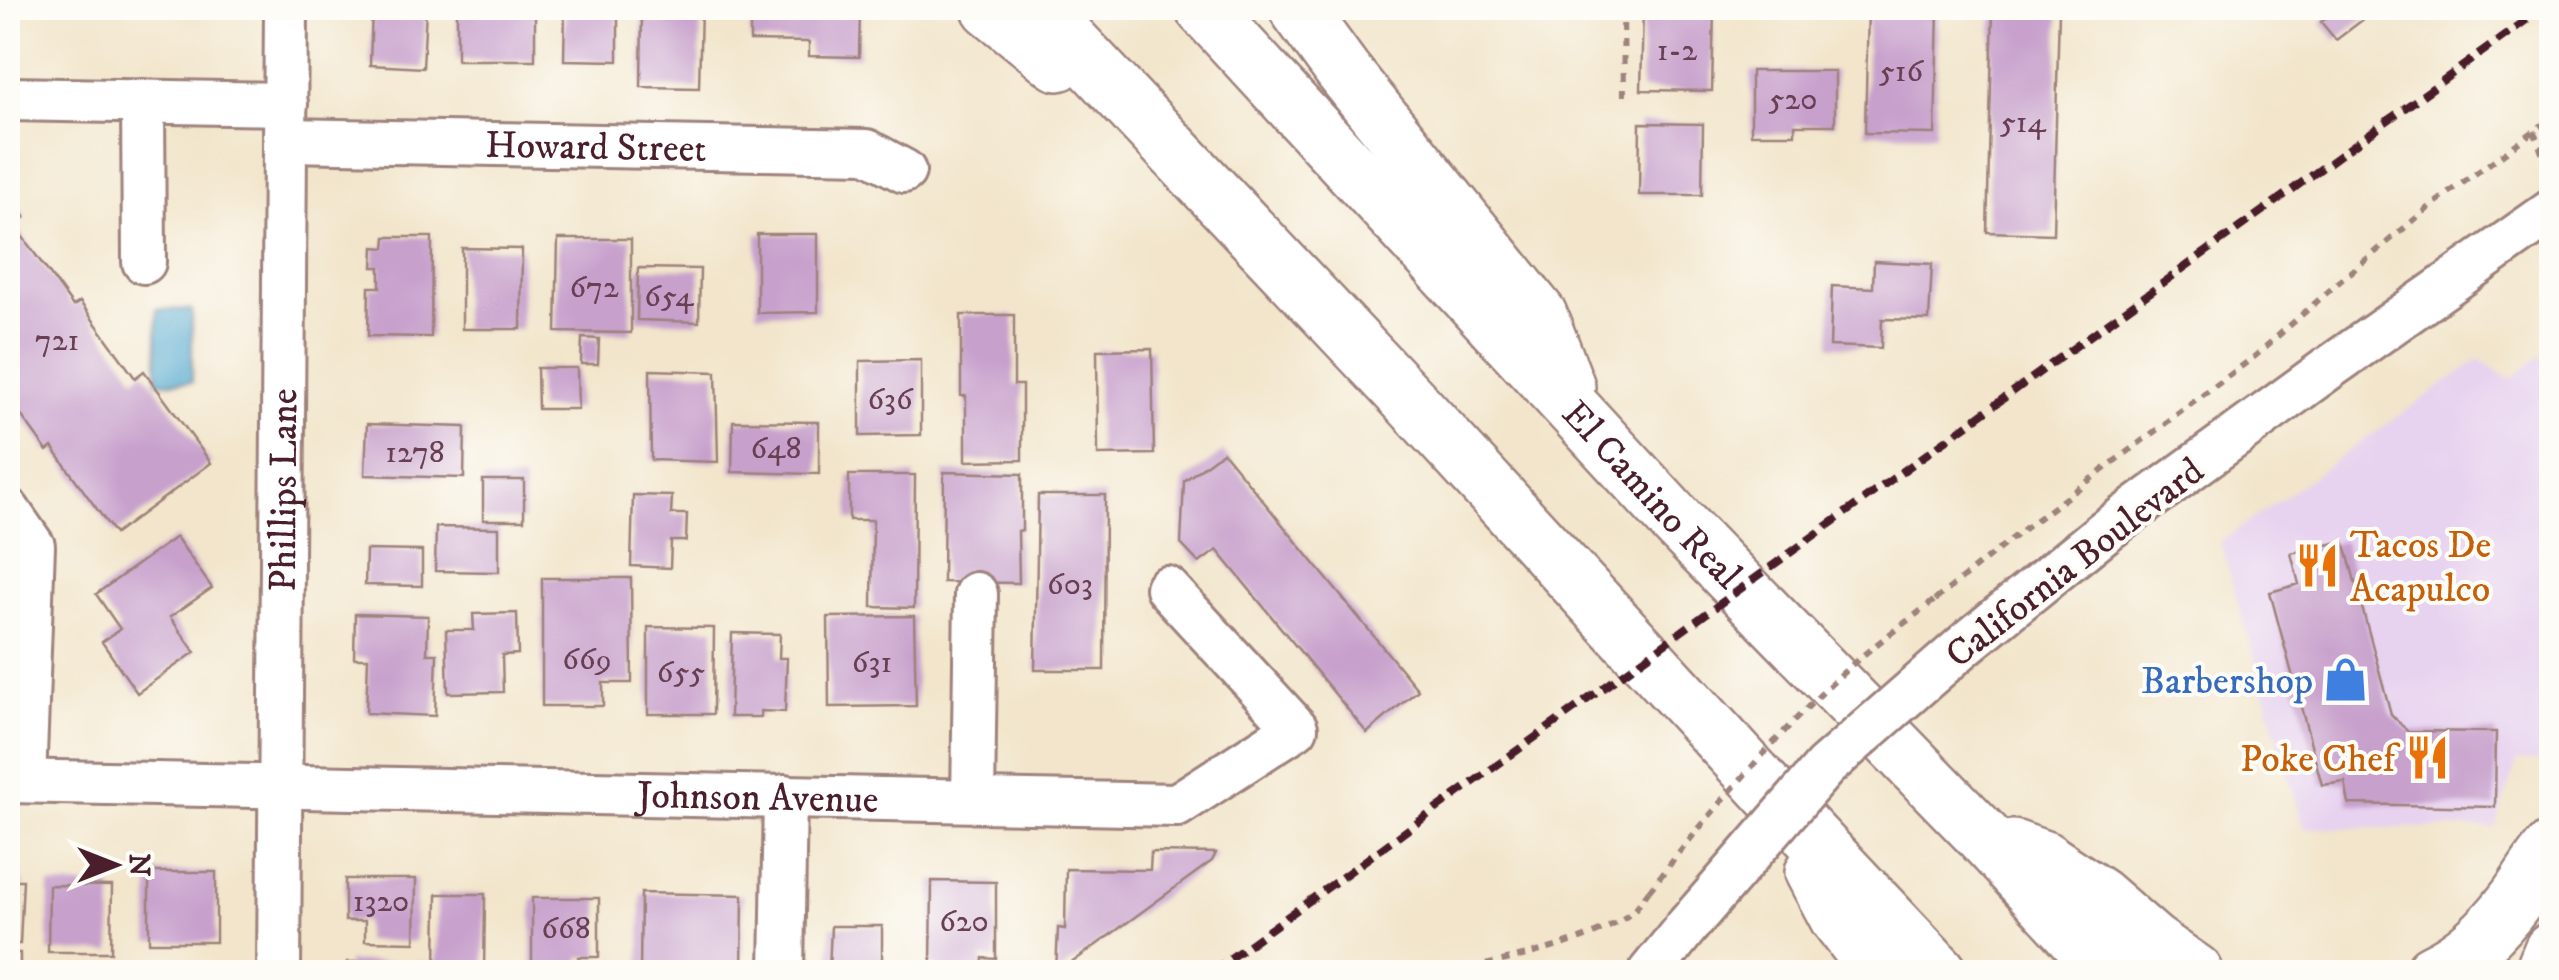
<svg xmlns="http://www.w3.org/2000/svg" width="2559" height="980" font-family="'IM FELL DW Pica',serif">
	<style>
		.built { fill: #e7d2ef }
		.water { fill: #52a9cf; stroke: #4e647d; stroke-width: 2.5 }
		.building { fill: #c7a0cc }
		.lines { fill: none; stroke-linecap: round; stroke-linejoin: round }
		.minor-casing { stroke: #9e827b; stroke-width: 48 }
		.highway-casing { stroke: #9e827b; stroke-width: 60 }
		.path { stroke: #9e827b; stroke-width: 6; stroke-dasharray: 8 8; stroke-linecap: butt }
		.minor { stroke: #fff; stroke-width: 42 }
		.highway { stroke: #fff; stroke-width: 55 }
		.rail { stroke: #4a1f2b; stroke-width: 8; stroke-dasharray: 15 8; stroke-linecap: butt }
		.minor-bridge-casing { stroke: #9e827b; stroke-width: 48; stroke-linecap: butt }
		.path-bridge { stroke: #9e827b; stroke-width: 6; stroke-dasharray: 8 8; stroke-linecap: butt }
		.minor-bridge { stroke: #fff; stroke-width: 42 }
		.labels { text-anchor: middle; stroke-width: 8; stroke-linejoin: round; paint-order: stroke }
		.number-label { font-size: 32px; fill: #693f53 }
		.street-label { font-size: 38px; fill: #4a1f2b; stroke: #fdfcf7 }
		.food-label { font-size: 38px; fill: #c56008; stroke: #fdfcf7; text-anchor: start }
		.shop-label { font-size: 38px; fill: #366cbe; stroke: #fdfcf7; text-anchor: end }
	</style>
	<rect width="100%" height="100%" fill="#fdfcf7"/>
	<filter id="ink" filterUnits="userSpaceOnUse"><feTurbulence type="fractalNoise" baseFrequency=".01" numOctaves="2"/><feDisplacementMap in="SourceGraphic" scale="20" xChannelSelector="R" yChannelSelector="G"/><feConvolveMatrix kernelMatrix="1 2 1 2 8 2 1 2 1" color-interpolation-filters="sRGB"/></filter>
	<filter id="wash" filterUnits="userSpaceOnUse"><feTurbulence type="fractalNoise" baseFrequency=".0048" numOctaves="4" result="noise"/><feDisplacementMap in="SourceGraphic" scale="40" xChannelSelector="R" yChannelSelector="G"/><feGaussianBlur stdDeviation="2.25" result="paint"/><feColorMatrix in="noise" values="0 0 0 0 0 0 0 0 0 0 0 0 0 0 0 0 0 1.4 0 .05"/><feComposite in="paint" operator="in"/></filter>
	<g filter="url(#wash)">
		<rect width="100%" height="100%" fill="#f2e5cb"/>
		<!-- built -->
		<path class="built" d="M2551,347V762L2517,761L2495,828H2304L2220,542L2479,359L2511,379Z"/>
		<!-- water -->
		<path class="water" d="M157,309L192,310V382H157Z"/>
		<g id="blocks">
			<!-- building -->
			<path class="building" d="M372,8H426L423,68L370,65Z
				M457,8H535V60H457Z
				M565,8H618V61L564,60Z
				M642,8H701L699,88L641,87Z
				M750,8H860L859,57L809,56V42L750,41Z
				M1643,8H1714L1712,91L1641,90Z
				M1868,8H1938L1935,134L1865,133Z
				M1993,8L2059,10L2053,234L1987,232Z
				M2336,8H2368L2365,10L2369,15L2336,40L2321,22L2338,9Z
				M1751,71H1835V125H1795V134H1751Z
				M1640,123L1703,124L1702,195H1639Z
				M8,194L25,217L14,225L73,306L80,302L135,378L144,371L211,463L115,534L52,447L47,451L8,397Z
				M757,234H818V312L757,313Z
				M386,237H432L431,337L368,336L369,287H380V267H373L374,247L385,248Z
				M558,239H631V333L556,332Z
				M462,248L522,249L521,329H462Z
				M1874,261L1932,264L1929,320L1882,319L1881,348L1830,346L1832,286L1873,288Z
				M638,268L700,269L699,322L637,320Z
				M961,315H1014V385H1022V460L966,461V396H961Z
				M582,338L599,339L598,364H581Z
				M1152,349L1154,454L1098,455L1097,350Z
				M921,360V435L860,436V361Z
				M537,368H577L578,409H538Z
				M650,370L716,372L718,462L651,460Z
				M733,421L819,422V474L732,472Z
				M367,424L465,427L464,478L365,475Z
				M1223,452L1418,690L1367,733L1217,550L1199,563L1181,544L1184,481Z
				M944,472L1022,474V530L1018,531L1019,583L943,582Z
				M849,475H915L914,608L872,607L873,520H849Z
				M483,480H524V520H483Z
				M633,495L672,496L671,514H687L686,541H671L670,568L631,566Z
				M1038,495H1105L1104,670H1035Z
				M436,527L499,528V572L435,571Z
				M176,537L212,588L170,617L195,652L137,693L102,642L120,629L96,594Z
				M2344,541L2391,714L2408,731L2496,732L2495,807L2349,804L2345,782L2322,785L2270,592L2299,584L2291,553Z
				M366,550L422,551V586L365,585Z
				M542,578H631L632,683H603V706H542Z
				M517,613L518,654L502,655L503,692L448,693L446,630H474L473,614Z
				M355,614L428,616L427,654H437L435,716L366,713L368,658H354Z
				M914,616L916,706L829,707L828,617Z
				M648,627L714,628L713,714H648Z
				M732,633L780,634L779,658H787L785,712L761,711V717H730Z
				M1151,852L1216,853L1212,861L1059,972H1056L1058,928L1065,929L1066,869L1150,870Z
				M149,872H216V942H149Z
				M345,879H416L415,942L365,941V921H345Z
				M8,880H23L20,944H8Z
				M932,881L996,882V959L983,958L982,972H940L941,966H931Z
				M49,885L112,886L111,952H48Z
				M641,893L743,895L742,972H640Z
				M437,894H485L484,972H436Z
				M532,898H599V957H579V967H532Z
				M831,926H882V972H829Z
				M8,953H20V972H8Z
				M347,962H425V972H347Z
				M126,963H149V972H126Z
				M600,967H623V972H600Z"/>
		</g>
	</g>
	<g filter="url(#ink)">
		<use href="#blocks" fill-opacity="0" stroke="#9e827b" stroke-width="2.5"/>
		<g class="lines">
			<defs>
				<g id="minor">
					<path d="M8,99L286,104"/>
					<path d="M143,101L144,262"/>
					<path id="s1" d="M286,140L867,151L904,171"/>
					<path d="M8,510L33,546L24,781"/>
					<path d="M1967,643L2105,531L2326,370L2552,211"/>
					<path id="s2" d="M8,781L1177,805L1296,728L1167,588"/>
					<path d="M973,800L976,594"/>
					<path id="s3" d="M279,972L286,8"/>
					<path d="M782,972L785,796"/>
					<path d="M1650,972L1688,925"/>
				</g>
				<g id="highway">
					<path d="M990,8L1058,63"/>
					<path d="M1039,8L1409,400L1775,798L1939,972"/>
					<path id="s4" d="M1203,8L1678,523L1983,836L2109,972"/>
					<path d="M1297,8L1343,71L1539,315L1567,387"/>
					<path d="M2013,848L2044,859L2099,896L2152,942L2195,972"/>
					<path d="M1813,872L1837,917L1879,972"/>
					<path d="M2433,972C2466,957 2494,929 2515,901C2528,884 2538,865 2552,849"/>
					<path d="M2543,972L2552,950"/>
				</g>
			</defs>
			<!-- minor casing -->
			<use href="#minor" class="minor-casing"/>
			<!-- highway casing -->
			<use href="#highway" class="highway-casing"/>
			<!-- path -->
			<path class="path" d="M1623,8L1624,100
				M2534,131L2549,172
				M1935,600L2028,526L2254,357L2339,282L2431,206L2552,118
				M1455,972C1500,961 1604,941 1634,910C1640,904 1644,897 1649,891"/>
			<!-- minor -->
			<use href="#minor" class="minor"/>
			<!-- highway -->
			<use href="#highway" class="highway"/>
			<!-- rail -->
			<path class="rail" d="M1211,972L2543,8"/>
			<defs>
				<path id="minor-bridge" d="M1688,925L1825,767L1967,643"/>
			</defs>
			<!-- minor-bridge casing -->
			<use href="#minor-bridge" class="minor-bridge-casing"/>
			<!-- path-bridge -->
			<path class="path-bridge" d="M1649,891C1709,814 1772,739 1844,672C1872,646 1905,623 1935,600"/>
			<!-- minor-bridge -->
			<use href="#minor-bridge" class="minor-bridge"/>
		</g>
	</g>
	<!-- icons -->
	<defs>
		<symbol id="restaurant-bare" viewBox="-9 -9 18 18"><path d="M-5-6h1v4h1v-4h1v4h1v-4h1v5L-1.5 .5V6h-2V.5L-5-1ZM5-6V6H3V1.5H1.5Q1.5-4 5-6Z" fill="#e8710a" stroke="#fdfcf7" stroke-width="2.5" paint-order="stroke"/></symbol>
		<symbol id="shop-bare" viewBox="-9 -9 18 18"><path d="M-5-2.5h2.3a2.7 3.5 0 0 1 5.4 0H5L5.5 6h-11ZM-1.5-2.5h3a1.5 2.3 0 0 0-3 0Z" fill="#3f7fe0" stroke="#fdfcf7" stroke-width="2.5" paint-order="stroke"/></symbol>
	</defs>
	<g fill-rule="evenodd">
		<use href="#restaurant-bare" x="2286" y="534" width="63" height="63"/>
		<use href="#shop-bare" x="2314" y="648" width="63" height="63"/>
		<use href="#restaurant-bare" x="2396" y="726" width="63" height="63"/>
	</g>
	<g class="labels">
		<!-- number labels -->
		<g class="number-label">
			<text x="1677" y="60">1-2</text>
			<text x="1901" y="81">516</text>
			<text x="1793" y="109">520</text>
			<text x="2023" y="132">514</text>
			<text x="594" y="297">672</text>
			<text x="669" y="306">654</text>
			<text x="57" y="350">721</text>
			<text x="890" y="409">636</text>
			<text x="776" y="458">648</text>
			<text x="415" y="462">1278</text>
			<text x="1070" y="594">603</text>
			<text x="587" y="669">669</text>
			<text x="872" y="672">631</text>
			<text x="681" y="682">655</text>
			<text x="381" y="911">1320</text>
			<text x="964" y="931">620</text>
			<text x="566" y="938">668</text>
		</g>
		<!-- street labels -->
		<g class="street-label">
			<text dy="13" stroke="none"><textPath href="#s1" startOffset="310">Howard Street</textPath></text>
			<text dy="13" stroke="none"><textPath href="#s3" startOffset="482">Phillips Lane</textPath></text>
			<text dy="13" stroke="none"><textPath href="#s4" startOffset="662">El Camino Real</textPath></text>
			<text transform="translate(2074 562) rotate(-38)" y="13">California Boulevard</text>
			<text dy="13" stroke="none"><textPath href="#s2" startOffset="750">Johnson Avenue</textPath></text>
		</g>
		<!-- food labels -->
		<g class="food-label">
			<text x="2350" y="557">Tacos De<tspan x="2350" dy="44">Acapulco</tspan></text>
			<text x="2395" y="771" text-anchor="end">Poke Chef</text>
		</g>
		<!-- shop labels -->
		<g class="shop-label">
			<text x="2313" y="693">Barbershop</text>
		</g>
	</g>
	<!-- margin -->
	<rect width="2559" height="980" fill="none" stroke="#fdfcf7" stroke-width="40"/>
	<!-- north arrow -->
	<g transform="translate(115 865) rotate(90)" stroke="#fdfcf7" stroke-width="8" paint-order="stroke">
	<path d="M0-8L18 38L0 25L-18 38Z" fill="#4a1f2b"/>
	<text y="-15" font-size="28" font-weight="bold" text-anchor="middle" fill="#4a1f2b">N</text>
	</g>
</svg>
